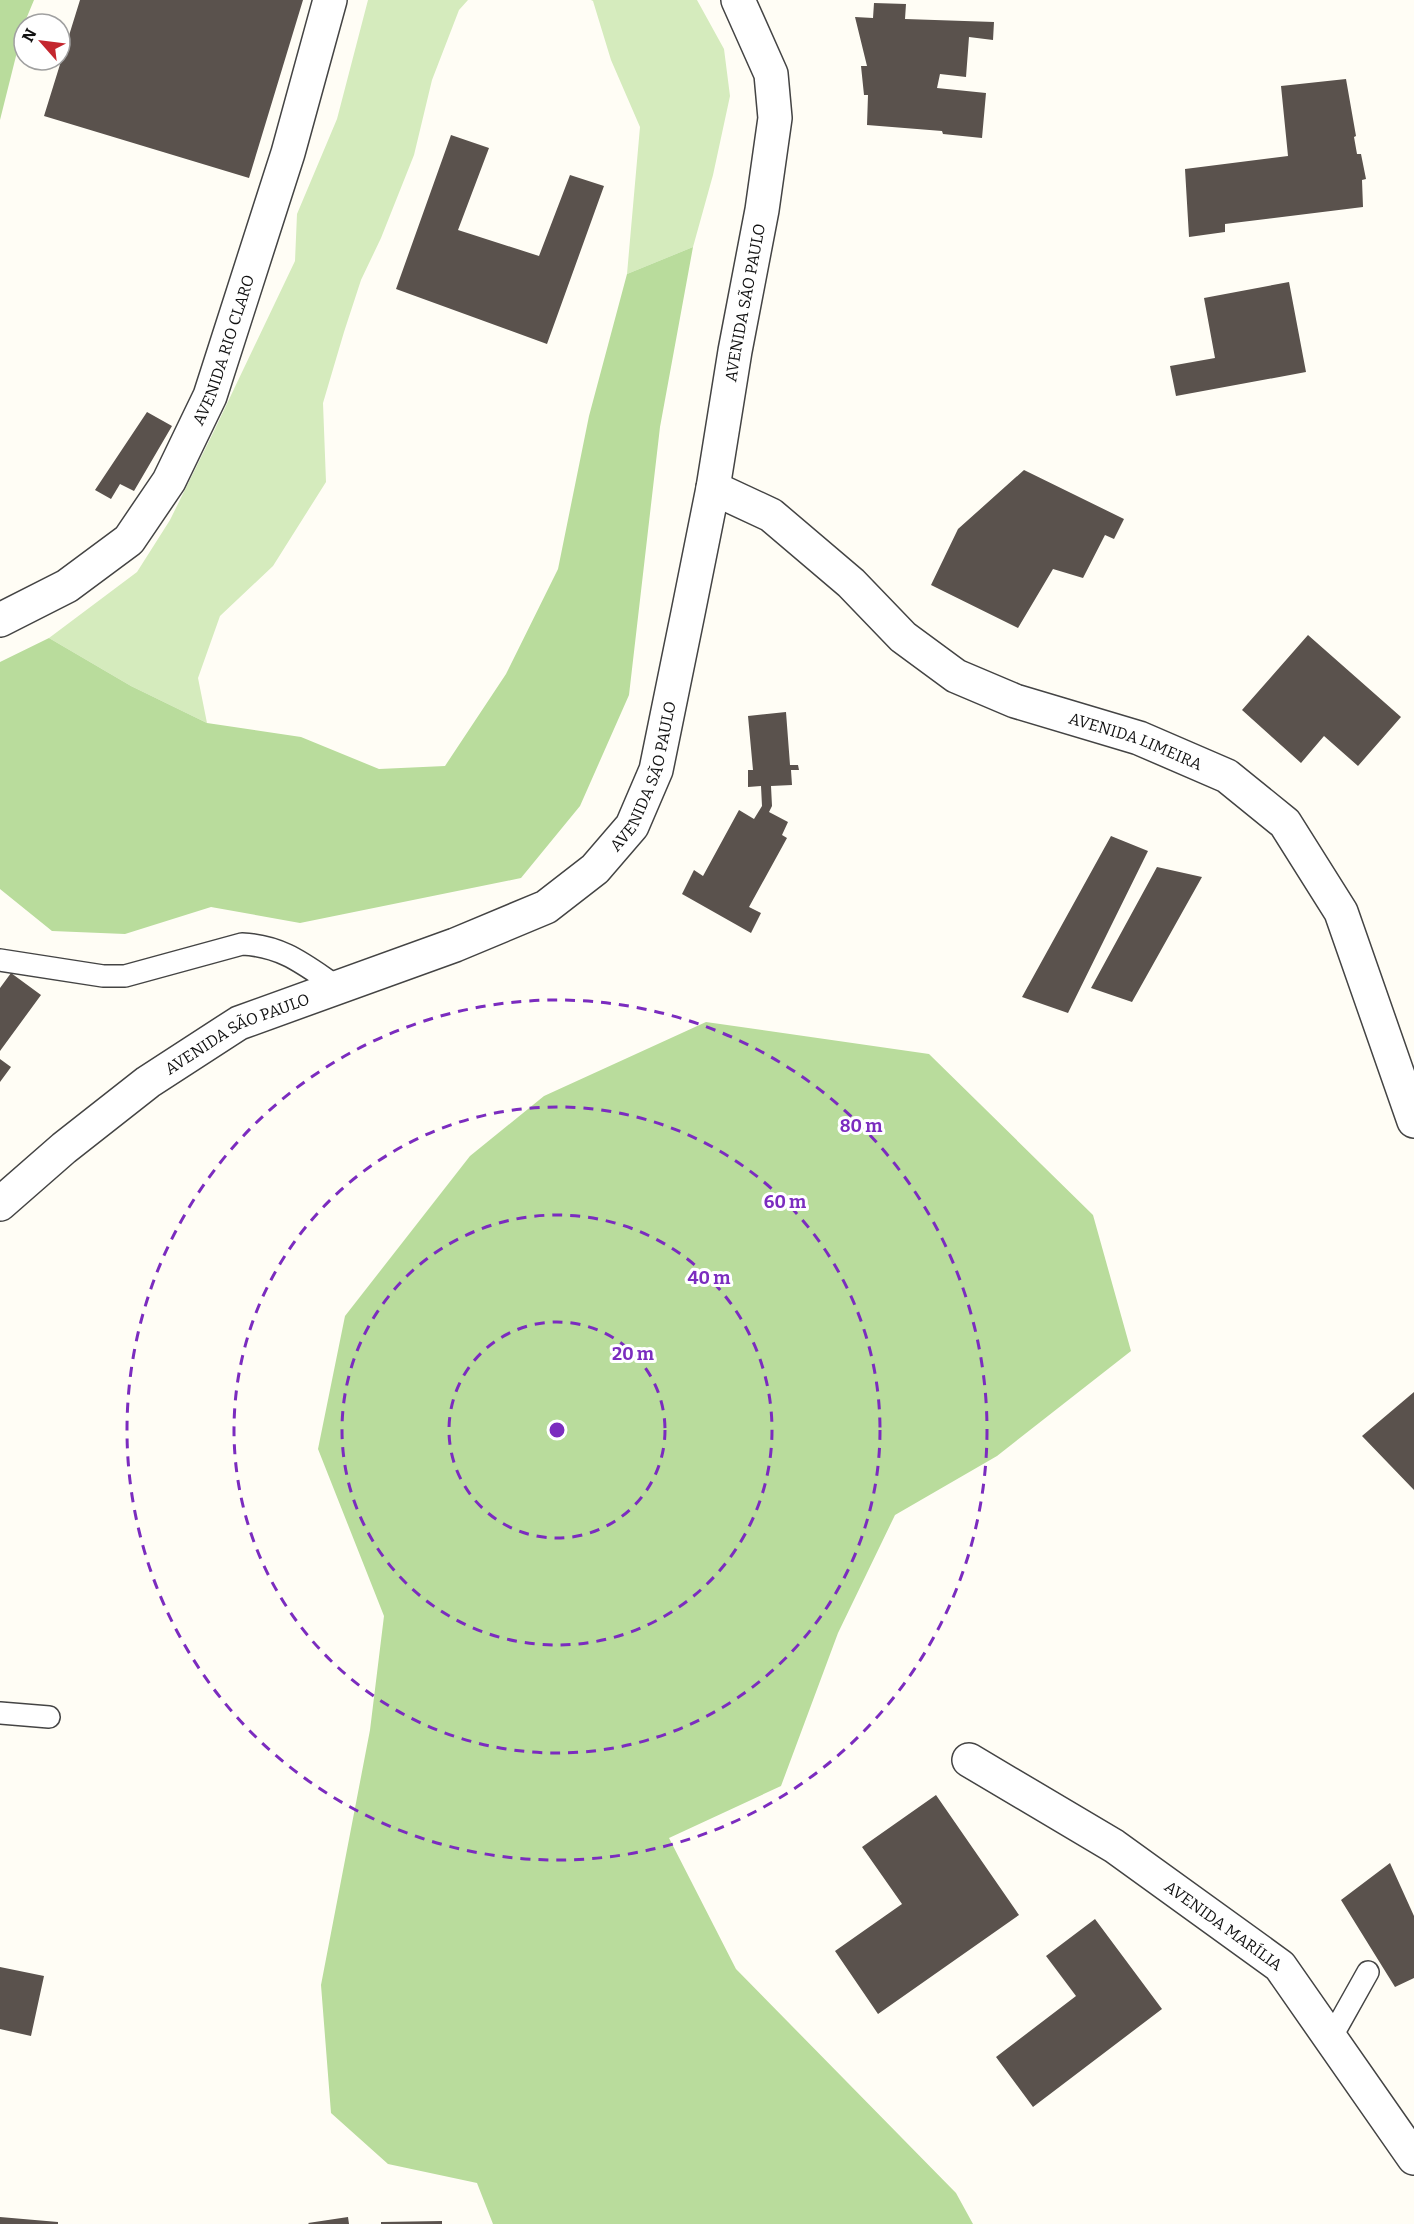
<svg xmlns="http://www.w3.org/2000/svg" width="1414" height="2224" font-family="Bitter,serif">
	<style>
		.green { fill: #d5ebbd }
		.forest { fill: #b9dc9c }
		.building { fill: #5a524d }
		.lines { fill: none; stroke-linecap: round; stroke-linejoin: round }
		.lane-casing { stroke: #444; stroke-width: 24 }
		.street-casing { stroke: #444; stroke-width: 36 }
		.lane { stroke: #fff; stroke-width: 21 }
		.street { stroke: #fff; stroke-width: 33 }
		.ring { fill: none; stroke: #7b2cbf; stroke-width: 3; stroke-dasharray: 10 8 }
		.labels { text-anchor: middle; stroke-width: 6; stroke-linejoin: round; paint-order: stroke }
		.street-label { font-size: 16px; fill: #111; stroke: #fff }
		.centre { fill: #7b2cbf; stroke: #fff; stroke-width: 3 }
		.ring-label { font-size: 18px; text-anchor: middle; font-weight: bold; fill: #7b2cbf; stroke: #fff; stroke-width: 6; stroke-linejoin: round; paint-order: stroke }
	</style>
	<rect width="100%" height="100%" fill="#fffdf5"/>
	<!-- green -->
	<path class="green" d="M368,0H468L459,10L432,80L414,155L381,238L361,280L344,332L323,403L326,482L273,566L220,616L198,678L207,723L131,686L49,638L137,572L170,520L213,433L295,261L297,214L337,119Z
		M591,0H697L724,49L730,96L713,175L693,247L627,274L640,127L611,60L593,1Z"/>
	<!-- forest -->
	<path class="forest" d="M0,0H34L24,24L0,120Z
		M693,247L660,427L629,695L580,806L521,878L300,923L211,907L125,934L52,931L0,889V662L49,638L131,686L207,723L301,737L379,769L445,766L506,674L558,569L589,416L627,274Z
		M706,1022L929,1054L1093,1215L1131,1351L997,1456L895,1515L838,1633L781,1786L669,1838L736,1969L956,2193L973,2224H493L477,2183L388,2164L331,2113L321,1985L370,1730L384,1616L318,1449L345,1316L470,1156L544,1096Z"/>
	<!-- building -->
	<path class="building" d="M80,0H303L249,178L44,116Z
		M874,3L906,4L905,19L994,22L993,40L969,37L966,77L940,74L937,88L986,93L982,138L943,134L942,131L867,125L868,95H864L861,66H867L855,17L873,18Z
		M1346,79L1356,136L1354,137L1357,154H1361L1366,179L1362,180L1363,207L1225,224V232L1189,237L1185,169L1288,156L1281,86Z
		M451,135L489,148L458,230L539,256L570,175L604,186L547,344L396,289Z
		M1289,282L1306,372L1176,396L1170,366L1215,358L1204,298Z
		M147,412L172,426L134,491L120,484L111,499L95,490Z
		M1024,470L1124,519L1114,539L1105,535L1083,578L1053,569L1018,628L931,585L958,529Z
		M1308,635L1401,717L1358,766L1324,736L1301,763L1242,710Z
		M786,712L790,765H798L799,770H791L792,785L771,786L772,806L769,812L788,822L782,835L787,838L749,907L761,913L751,933L682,894L694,870L703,876L739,810L754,819L762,806L761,786L748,787V770H753L748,716Z
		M1111,836L1148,851L1068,1013L1022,997Z
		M1157,867L1202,877L1132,1002L1091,988Z
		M11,973L41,995L0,1051V988Z
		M0,1059L11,1067L0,1082Z
		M1414,1392V1490L1362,1436Z
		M936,1795L1019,1915L878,2014L835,1951L902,1904L862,1847Z
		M1390,1863L1414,1916V1978L1395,1987L1341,1900Z
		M1095,1919L1162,2009L1033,2107L996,2057L1076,1996L1046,1956Z
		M0,1967L44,1976L31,2036L0,2029Z
		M0,2217L58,2222V2224H0Z
		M348,2217L349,2224H309L308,2223Z
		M442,2221V2224H381V2222Z"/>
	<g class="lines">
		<defs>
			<path id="lane" d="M0,960L103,976H125L242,944C284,946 306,966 339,988
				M0,1713L49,1717
				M1331,2038L1368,1972"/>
			<g id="street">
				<path id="s1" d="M713,488L771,515L851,583L903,637L956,676L1015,701L1139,738L1227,776L1285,823L1341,912L1414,1121"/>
				<path id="s2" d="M0,620L67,586L129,540L169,481L210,396L288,153L330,0"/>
				<path id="s3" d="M0,1204L64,1148L148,1082L239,1023L455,945L546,907L595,869L632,826L656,770L688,613L713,488L735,351L762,210L775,118L771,74L738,0"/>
				<path id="s4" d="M969,1760L1114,1846L1280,1966L1414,2158"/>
			</g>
		</defs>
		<!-- lane casing -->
		<use href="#lane" class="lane-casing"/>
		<!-- street casing -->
		<use href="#street" class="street-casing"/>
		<!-- lane -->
		<use href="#lane" class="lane"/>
		<!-- street -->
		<use href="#street" class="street"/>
	</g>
	<!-- distance rings -->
	<g class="ring">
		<circle cx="557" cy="1430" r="108"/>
		<circle cx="557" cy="1430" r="215"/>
		<circle cx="557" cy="1430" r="323"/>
		<circle cx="557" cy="1430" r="430"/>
	</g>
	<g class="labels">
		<!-- street labels -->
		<g class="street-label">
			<text dy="6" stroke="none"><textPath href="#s3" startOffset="1284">AVENIDA SÃO PAULO</textPath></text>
			<text dy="6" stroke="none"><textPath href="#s2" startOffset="366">AVENIDA RIO CLARO</textPath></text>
			<text dy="6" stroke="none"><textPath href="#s1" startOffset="501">AVENIDA LIMEIRA</textPath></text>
			<text dy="6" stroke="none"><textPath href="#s3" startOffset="798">AVENIDA SÃO PAULO</textPath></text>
			<text dy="6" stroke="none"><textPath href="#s3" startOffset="294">AVENIDA SÃO PAULO</textPath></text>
			<text dy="6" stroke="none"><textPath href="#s4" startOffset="304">AVENIDA MARÍLIA</textPath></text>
		</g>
	</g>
	<circle cx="557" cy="1430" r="9" class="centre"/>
	<g class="ring-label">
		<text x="861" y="1132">80 m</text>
		<text x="785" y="1208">60 m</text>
		<text x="709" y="1284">40 m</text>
		<text x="633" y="1360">20 m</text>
	</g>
	<!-- north arrow -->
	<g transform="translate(42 42) rotate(298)"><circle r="28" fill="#ffffff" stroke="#a0a0a0" stroke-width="1.5"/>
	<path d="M0-4.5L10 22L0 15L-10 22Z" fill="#c4262e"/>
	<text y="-9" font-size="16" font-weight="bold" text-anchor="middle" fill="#111111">N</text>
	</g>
</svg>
